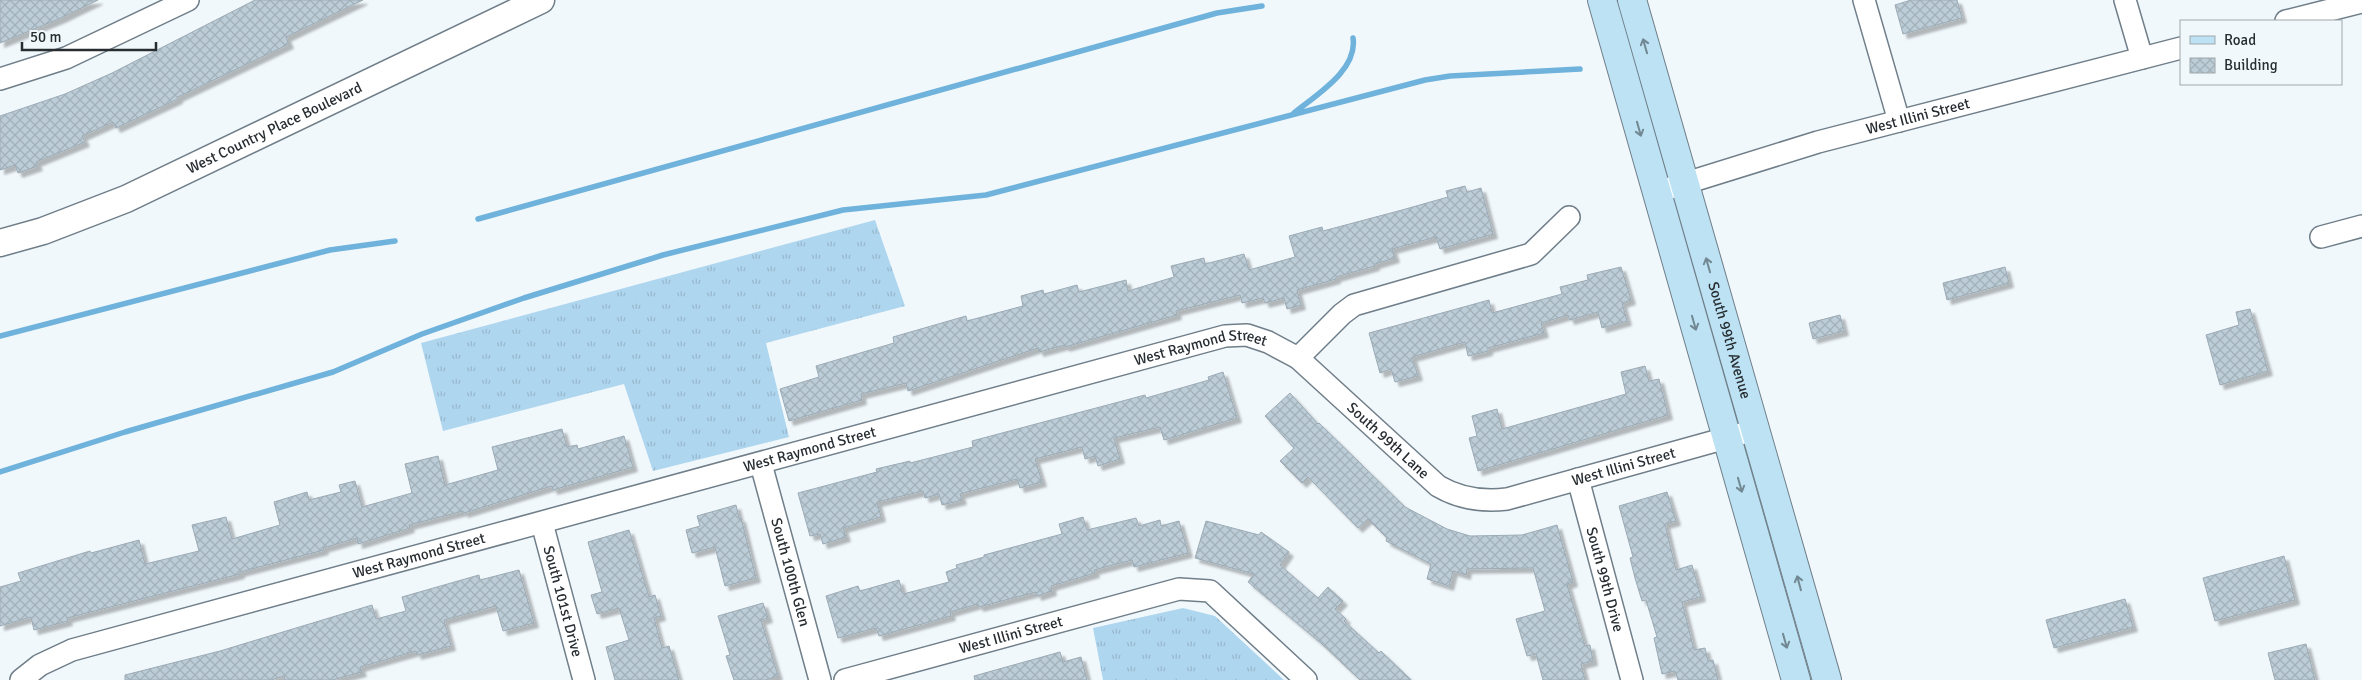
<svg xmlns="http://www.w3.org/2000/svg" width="2362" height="680" font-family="Signika,sans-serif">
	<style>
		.grass { fill: url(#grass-tufts) }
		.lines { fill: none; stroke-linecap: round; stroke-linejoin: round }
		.stream { stroke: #6fb2db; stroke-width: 5.5 }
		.building { fill: url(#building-cross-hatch); stroke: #9baab4; filter: url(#shadow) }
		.minor-casing { stroke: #6f7e88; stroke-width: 24 }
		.tertiary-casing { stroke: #6f7e88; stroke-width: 29 }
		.secondary-casing { stroke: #6f7e88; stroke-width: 30 }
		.minor { stroke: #fff; stroke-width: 21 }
		.tertiary { stroke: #fff; stroke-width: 26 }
		.secondary { stroke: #bce2f4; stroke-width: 28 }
		.oneway { stroke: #728892 }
		.labels { text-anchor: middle; stroke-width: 5; stroke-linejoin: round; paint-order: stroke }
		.street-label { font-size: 15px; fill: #272d31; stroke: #f1f8fc }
	</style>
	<defs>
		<pattern id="grass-tufts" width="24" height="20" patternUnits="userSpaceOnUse" patternTransform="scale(1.25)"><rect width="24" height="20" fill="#afd6ef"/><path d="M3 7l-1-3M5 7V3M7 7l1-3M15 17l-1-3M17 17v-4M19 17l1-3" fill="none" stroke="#97b8cd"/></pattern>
		<pattern id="building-cross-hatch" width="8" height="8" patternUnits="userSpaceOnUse" patternTransform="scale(1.25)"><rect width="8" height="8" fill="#bccdd7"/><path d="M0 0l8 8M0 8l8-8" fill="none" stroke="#a2b0b9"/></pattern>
		<filter id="shadow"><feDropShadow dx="4.5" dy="4.5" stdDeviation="1" flood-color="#0004"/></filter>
	</defs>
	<rect width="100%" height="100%" fill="#f1f8fc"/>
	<!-- grass -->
	<path class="grass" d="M875,220L905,306L766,343L789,437L653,471L624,384L443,431L421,343Z
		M1183,608L1215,616L1284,680H1103L1093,628Z"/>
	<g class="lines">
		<!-- stream -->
		<path class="stream" d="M1294,113C1316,95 1358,70 1353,38
			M478,219L1217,13L1262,6
			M0,336L330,250L395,241
			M0,472L125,432L333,372L422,334L524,298L663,255L843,210L986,195L1425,80L1450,76L1580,69"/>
	</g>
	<!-- building -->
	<path class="building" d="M0,0H98L61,18L0,43Z
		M255,0H363L286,37L289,44L178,97V99L116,128L113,122L82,136L85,142L36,162L38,166L18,173L15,165L0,170V116L65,94L112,73Z
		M1911,0H1957L1962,18L1903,34L1895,5Z
		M1465,186L1467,192L1481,188L1493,234L1440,249L1436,237L1392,249L1395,258L1375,264V266L1336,277V279L1297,290L1301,305L1287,309L1284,298L1265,303L1263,298L1242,303L1240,295L1176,311L1177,315L1065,347V345L1039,352L1038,348L908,391L906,383L861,394L862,400L789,421L780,389L819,377L816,366L894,343L893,337L966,316L967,321L1023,306L1021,296L1043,290L1044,294L1077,285L1079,292L1126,280L1128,291L1174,277L1171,266L1204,258L1205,264L1244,254L1249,270L1295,257L1289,236L1322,227L1323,231L1402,210L1448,197L1446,191Z
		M1621,267L1631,300L1622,303L1627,321L1602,328L1598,312L1570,320L1568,315L1541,323L1544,333L1488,348V351L1468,356L1465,342L1412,357L1418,376L1395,382L1391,369L1380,373L1369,333L1489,300L1492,313L1562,294L1560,287L1588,280L1587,275Z
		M2005,267L2009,283L1947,300L1943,283Z
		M2250,309L2268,371L2220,385L2206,335L2239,325L2236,312Z
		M1840,315L1844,331L1813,339L1809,323Z
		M1645,366L1649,381L1659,379L1668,415L1478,471L1469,438L1477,436L1472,416L1497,409L1502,429L1626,394L1621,372Z
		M1223,372L1237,418L1164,440L1160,427L1114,438L1120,459L1098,466L1095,456L1085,459L1082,447L1035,459L1042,482L1020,488L1017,479L960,494L962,500L942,505L939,494L925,498L923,491L877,502L881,517L843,528L846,537L823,544L820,534L810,536L798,493L877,472L876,469L910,461V463L973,447L972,441L1145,395L1146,398L1209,380L1208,377Z
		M1290,393L1318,424L1319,423L1405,507L1447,529L1470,536L1522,535L1557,525L1573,582L1567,584L1585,646L1590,645L1593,661L1581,664L1585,680H1543L1536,654L1527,656L1516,619L1545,611L1533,568L1467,569L1466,575L1453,571L1449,586L1427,579L1431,564L1386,541L1387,538L1368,519L1358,528L1308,477L1302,483L1280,461L1294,448L1265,416Z
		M562,429L567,447L577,445L578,449L624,436L633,467L553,490L552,486L464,513L463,511L409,525L410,528L358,544L357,538L323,548L324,550L240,572V574L67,618L68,621L34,630L31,617L0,626V587L21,581L18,573L90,551L91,553L139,540L145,564L199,551L192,525L226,517L232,539L280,525L274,502L307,492L309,500L341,492L339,485L355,481L362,507L412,493L405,464L438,456L445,485L498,470L492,447Z
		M1667,492L1676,521L1665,524L1676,570L1692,565L1701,597L1682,602L1694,650L1705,648L1708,661L1713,660L1718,680H1678L1675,671L1662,674L1654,638L1657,637L1646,600L1642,601L1635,578L1630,558L1633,557L1619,506Z
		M736,505L739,518H741L756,578L725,586L715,547L692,553L686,530L700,526L697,516Z
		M1083,517L1087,530L1136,518L1139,526L1160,520L1161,526L1179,521L1188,553L1134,567L1132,560L1094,570L1095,573L1051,586L1052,591L1037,596L1036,592L979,607L978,604L950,612L951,616L879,636L876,628L838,638L826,596L858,586L860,591L899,580L903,594L949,582L946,572L957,568L956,565L984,557V555L1062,534L1059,524Z
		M1206,521L1259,535L1261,532L1289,552L1280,565L1318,598L1328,587L1343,601L1335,609L1346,619L1344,621L1379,653L1381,651L1411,680H1360L1322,644L1248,582L1254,574L1195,558Z
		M629,530L649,597L655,595L661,616L654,618L662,648L669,646L679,680H615L606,647L629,640L619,608L597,614L591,595L602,592L588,542Z
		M2284,556L2295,600L2215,621L2203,578Z
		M519,570L534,623L503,631L496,606L444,620L451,646L417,655L416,651L360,667L362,672L332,680H285L284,676L271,680H125V675L220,651L372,605L376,619L406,611L402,597L479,575L480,580Z
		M2125,599L2133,627L2054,648L2046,620Z
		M763,603L768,618L761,620L778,676L766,680H734L726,656L730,655L718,616Z
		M2306,644L2315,680H2275L2268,653Z
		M1060,652L1063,662L1081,657L1087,680H975L974,676Z"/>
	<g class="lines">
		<defs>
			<g id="minor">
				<path d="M1864,0L1899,121"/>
				<path d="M2125,0L2142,58"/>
				<path d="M2286,21L2362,2"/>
				<path d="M0,79L66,58L188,0"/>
				<path id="s1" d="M1670,188L1818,142L2181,48"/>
				<path d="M2321,237L2362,226"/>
				<path d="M1298,358L1342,314L1354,305L1531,254L1569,217"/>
				<path id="s2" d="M761,464L820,680"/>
				<path id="s3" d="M1578,479L1632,680"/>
				<path id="s4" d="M542,523L584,680"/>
				<path id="s5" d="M21,680L40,665L72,650L1225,336L1247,335L1268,342L1298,358L1438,486C1460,499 1482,502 1507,499L1755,430"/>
				<path id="s6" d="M845,680L1179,589L1210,591L1306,680"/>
			</g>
			<g id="tertiary">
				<path id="s7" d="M0,243L43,231L126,199L541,0"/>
			</g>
			<g id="secondary">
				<path d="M1602,0L1796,680"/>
				<path id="s8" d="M1632,0L1827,680"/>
			</g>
		</defs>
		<!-- minor casing -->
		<use href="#minor" class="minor-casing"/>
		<!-- tertiary casing -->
		<use href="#tertiary" class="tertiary-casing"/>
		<!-- secondary casing -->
		<use href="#secondary" class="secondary-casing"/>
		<!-- minor -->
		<use href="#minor" class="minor"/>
		<!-- tertiary -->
		<use href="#tertiary" class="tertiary"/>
		<!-- secondary -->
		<use href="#secondary" class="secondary"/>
	</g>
	<!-- one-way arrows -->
	<defs><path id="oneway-shaft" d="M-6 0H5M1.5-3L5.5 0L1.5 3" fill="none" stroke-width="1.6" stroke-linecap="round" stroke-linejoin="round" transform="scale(1.25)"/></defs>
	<g class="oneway">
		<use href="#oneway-shaft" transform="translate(1645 46) rotate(-106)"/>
		<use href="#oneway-shaft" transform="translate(1639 129) rotate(74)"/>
		<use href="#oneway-shaft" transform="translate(1708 265) rotate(-106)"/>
		<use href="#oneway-shaft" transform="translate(1694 323) rotate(74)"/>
		<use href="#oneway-shaft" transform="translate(1740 485) rotate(74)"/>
		<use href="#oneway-shaft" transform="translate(1799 583) rotate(-105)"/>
		<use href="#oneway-shaft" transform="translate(1785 641) rotate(74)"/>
	</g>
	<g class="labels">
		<!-- street labels -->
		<g class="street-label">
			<text dy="5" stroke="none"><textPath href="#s1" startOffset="258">West Illini Street</textPath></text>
			<text dy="5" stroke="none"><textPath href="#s7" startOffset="298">West Country Place Boulevard</textPath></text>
			<text dy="5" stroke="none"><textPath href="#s8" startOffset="354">South 99th Avenue</textPath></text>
			<text dy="5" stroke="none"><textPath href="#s5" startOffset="1229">West Raymond Street</textPath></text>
			<text dy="5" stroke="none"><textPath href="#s5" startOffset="1455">South 99th Lane</textPath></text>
			<text dy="5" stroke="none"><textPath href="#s5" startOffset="824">West Raymond Street</textPath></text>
			<text dy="5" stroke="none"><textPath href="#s5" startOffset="1715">West Illini Street</textPath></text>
			<text dy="5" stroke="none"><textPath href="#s5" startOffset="419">West Raymond Street</textPath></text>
			<text dy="5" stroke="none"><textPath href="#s2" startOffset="112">South 100th Glen</textPath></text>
			<text dy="5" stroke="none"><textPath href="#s3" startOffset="104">South 99th Drive</textPath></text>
			<text dy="5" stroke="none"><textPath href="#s4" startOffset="81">South 101st Drive</textPath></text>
			<text dy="5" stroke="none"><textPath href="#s6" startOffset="172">West Illini Street</textPath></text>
		</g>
	</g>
	<!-- legend -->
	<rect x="2180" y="20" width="162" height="65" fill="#f1f8fc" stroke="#a0a7ab"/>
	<rect x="2190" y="36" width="25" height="8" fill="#bce2f4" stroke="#a0a7ab"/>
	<text x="2224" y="45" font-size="15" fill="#272d31">Road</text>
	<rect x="2190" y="58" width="25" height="15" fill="url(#building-cross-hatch)" stroke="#a0a7ab"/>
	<text x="2224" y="70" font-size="15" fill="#272d31">Building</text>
	<!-- scale -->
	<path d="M22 42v8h134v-8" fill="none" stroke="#272d31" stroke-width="2.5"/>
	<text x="30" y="42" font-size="15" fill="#272d31" stroke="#f1f8fc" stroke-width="4" paint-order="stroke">50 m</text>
</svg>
